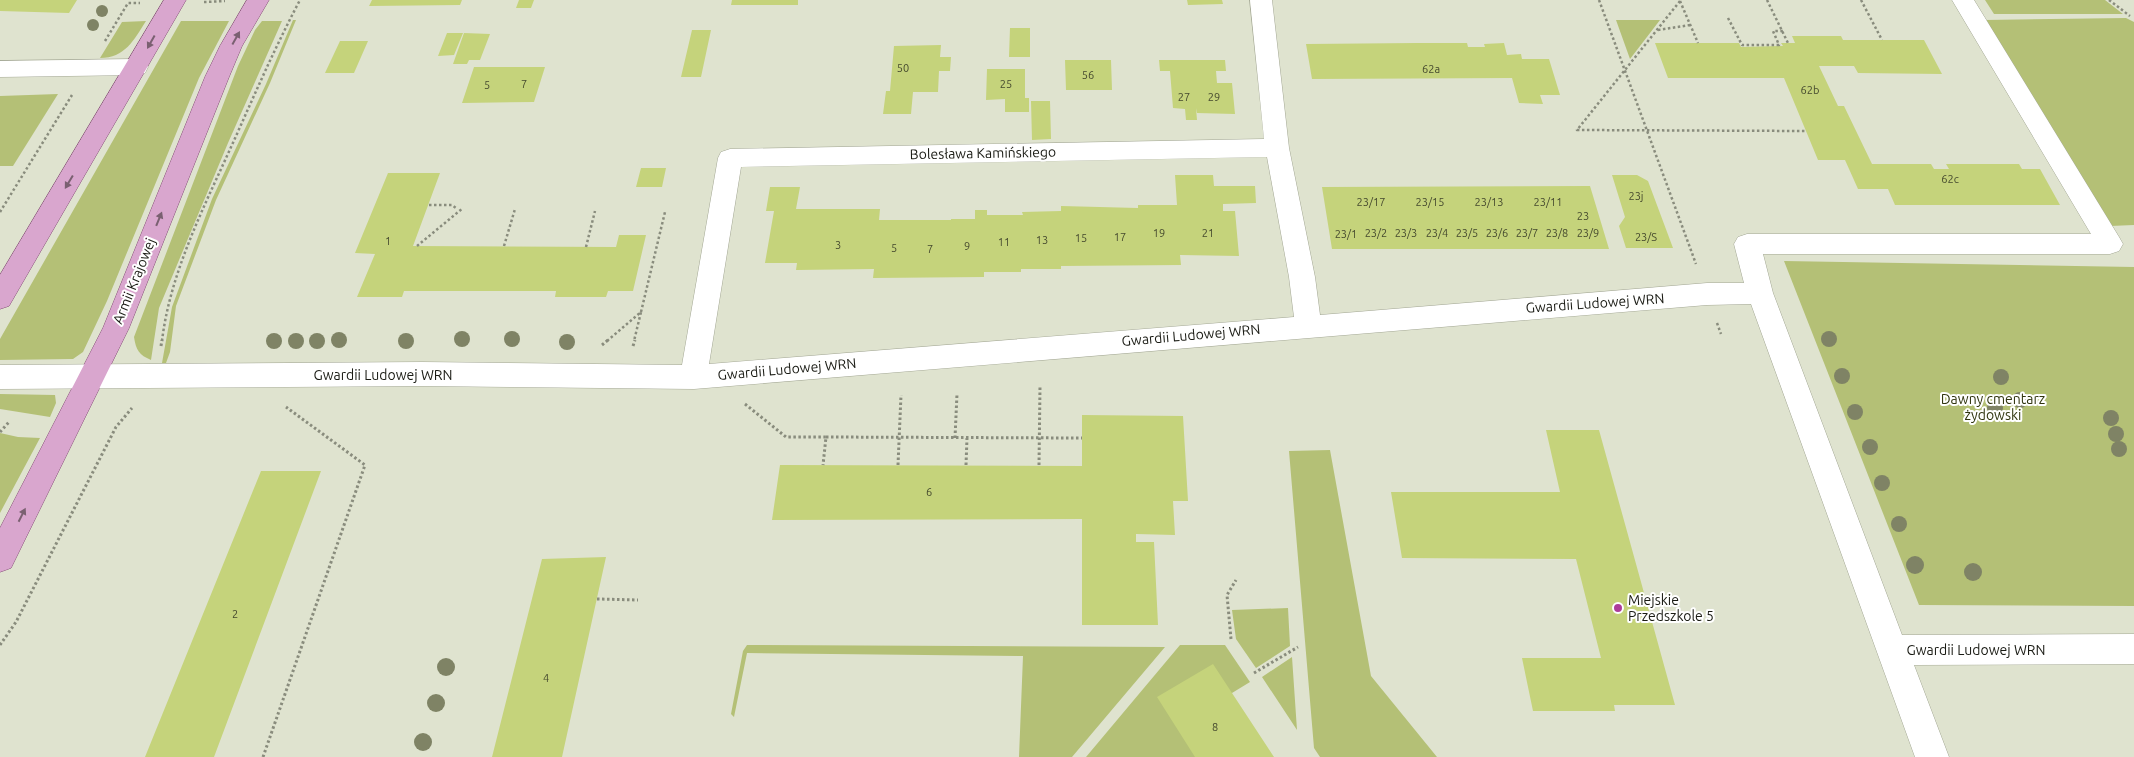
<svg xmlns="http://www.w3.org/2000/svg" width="2134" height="757" font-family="Ubuntu,sans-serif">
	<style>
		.green { fill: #b4c076 }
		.building { fill: #c5d37b }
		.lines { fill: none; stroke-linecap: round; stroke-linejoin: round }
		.minor-casing { stroke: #a3a794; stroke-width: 1 }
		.major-casing { stroke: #854e77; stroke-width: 1 }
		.path-far1 { stroke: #898c7d; stroke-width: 2.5; stroke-dasharray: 2.5 2.5; stroke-linecap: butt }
		.path { stroke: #898c7d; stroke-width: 3; stroke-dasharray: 2.5 2.5; stroke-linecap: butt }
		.minor { fill: #fff; fill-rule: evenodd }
		.major { fill: #d9a6ce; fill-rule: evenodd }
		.tree { fill: #7f8365 }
		.oneway { fill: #7a6071 }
		.poi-dot { fill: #ad3d9a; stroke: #fff; stroke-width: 2 }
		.labels { text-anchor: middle; stroke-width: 4; stroke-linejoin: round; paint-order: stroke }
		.number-label { font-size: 11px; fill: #45492e }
		.street-label { font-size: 14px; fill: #1a1b14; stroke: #fff }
		.park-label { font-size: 14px; fill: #30350f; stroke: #fff }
		.poi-label { font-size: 14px; fill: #1a1b14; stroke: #fff; text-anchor: start }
	</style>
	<rect width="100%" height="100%" fill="#dfe3cf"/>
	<!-- green -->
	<path class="green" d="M1985,0H2105L2123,14H1994Z
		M2126,18L2134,22V225L2110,226L1985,20Z
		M293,20H296L270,83L216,200L176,306L170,352L166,363H162L172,307L212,199L266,84Z
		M1616,20H1660L1630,59Z
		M146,21C134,40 125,58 100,58L122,22Z
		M181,21H229L199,78L107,301L83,352L73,359L0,360V339Z
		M262,21H282L228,143L159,308L151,360C139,355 136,350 134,337L238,66L255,30Z
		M58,94L13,166H0V96Z
		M1784,261L2134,267V606L1919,605Z
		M0,394L55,395L56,403L50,417L0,409Z
		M0,433L18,437L40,438L0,513Z
		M1330,450L1371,676L1437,757H1320L1314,748L1289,451Z
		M1288,608L1290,646L1256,668L1236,639L1232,610Z
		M747,645L1165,647L1072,757H1019L1023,656L747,653L734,717L731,714L743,651Z
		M1180,645H1225L1250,682L1232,693L1195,757H1086Z
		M1292,657L1297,730L1262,677Z"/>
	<!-- building -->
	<path class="building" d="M0,0H77L69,13L0,11Z
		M372,0H462L460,5L369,6Z
		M519,0H534L531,8H516Z
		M732,0H798V5H731Z
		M1187,0H1222L1223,4L1188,5Z
		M1010,28H1030V57H1009Z
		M692,30H711L701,77H681Z
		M447,33H463L454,55L438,56Z
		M464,33L490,34L480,60H469L467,64H453Z
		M1792,36H1841L1843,40H1924L1942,74L1858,73L1854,66H1819L1838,106H1844L1872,164H1931L1934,169H1949L1946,164H2019L2022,169H2040L2060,205H1895L1888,189H1858L1845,160H1818L1784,78H1668L1655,43H1739L1741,47L1783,46L1781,43H1795Z
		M340,41H368L354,73H325Z
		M1417,43H1467L1468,47H1485L1484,44L1504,43L1507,55L1521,54L1522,59H1549L1560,95H1540L1543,104L1519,103L1512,78L1312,79L1306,44Z
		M941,45L940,57H951L950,71H939L938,92H913L911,114H883L886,91H890L894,46Z
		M1065,60H1111L1112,90H1066Z
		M1159,60H1225L1226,71H1216L1217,83H1232L1235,114L1197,113L1196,108L1197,120H1186L1185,109L1173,108L1170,71H1160Z
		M474,67H545L534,102L462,103Z
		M987,69H1025V98H1029V112H1005V99L986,100Z
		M1031,101H1050L1051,139L1032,140Z
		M641,168H666L662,187H636Z
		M388,173H440L413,246L616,247L619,235H646L633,291H608L606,297H555L556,291H404L402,297H357L375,254L355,253Z
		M1175,175H1213L1214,186H1255L1256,203L1223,204V211H1235L1239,256L1180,255L1181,265L1061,266V269H1021V272H984V277L873,278L874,269L796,270L797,263H765L774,211H766L770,187H800L796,209H880L879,220H951V219H975V210H987V215H1023L1022,212L1061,211V206L1138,208V205H1177Z
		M1612,175H1637L1648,181L1673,248H1626L1619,226L1625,217Z
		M1590,186L1609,249H1332L1322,187Z
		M1082,415L1183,416L1188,501H1173L1175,535L1136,534V542H1154L1158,625H1082V519L772,520L780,465L1082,466Z
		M1546,430H1599L1675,705H1614L1615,711H1533L1522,658H1601L1576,559L1402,558L1391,492H1560Z
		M261,471H321L214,757H145Z
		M606,557L562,757H492L542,559Z
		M1213,664L1232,693L1274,757H1195L1157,697Z"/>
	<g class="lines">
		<defs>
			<path id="minor" d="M1250,0H1272L1289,148L1315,277L1320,315L1707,283H1744L1734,244L1738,237L1747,234H2091L1952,0H1974L2119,237L2123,244L2119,251L2110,254H1763L1773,293L1902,635L2134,634V664L1914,665L1949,757H1915L1751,304L1707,305L694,389L422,386L0,389V365L422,362L682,365L718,158L721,152L730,149L1264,139ZM1267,157L1289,277L1294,317L709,364L741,167Z
				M137,59L145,61L148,67L145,73L137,75L0,77V61Z"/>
			<path id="major" d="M164,0H186L9,306L0,309V275Z
				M247,0H269L242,46L229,77L129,328L11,568L0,572V528L103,328L205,77L220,46Z"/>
		</defs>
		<!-- minor casing -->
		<use href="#minor" class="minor-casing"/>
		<!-- major casing -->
		<use href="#major" class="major-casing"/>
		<!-- path-far1 -->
		<path class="path-far1" d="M1599,0L1696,264
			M1767,0L1788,43
			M1861,0L1882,40
			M2109,0L2130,16
			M1680,1L1577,130L1805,131
			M1680,1L1698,43
			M204,2L225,1
			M1728,18L1742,45H1779L1773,31H1783
			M1658,30L1690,25
			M105,41L128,3H140
			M429,205H452L456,208
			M0,212L72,95
			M417,246L463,208
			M504,246L515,209
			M586,247L595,211
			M641,312L665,212
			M1717,323L1721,334
			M162,341C170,273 204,207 232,145C254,96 275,47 300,0
			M607,341L641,312L634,341"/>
		<!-- path -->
		<path class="path" d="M602,345L608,340
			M161,346L162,340
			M633,346L635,340
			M745,404L786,437H826L823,465
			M0,432L9,422
			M826,437L1082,438
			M955,438L957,394
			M898,465L901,395
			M966,465L967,438
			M1039,465L1040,386
			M597,599L638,600
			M1231,639L1227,595L1236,580
			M0,645L16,622L116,427L132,408
			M1254,673L1298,647
			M263,757L365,465L286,407"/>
		<!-- minor -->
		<use href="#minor" class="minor"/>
		<!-- major -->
		<use href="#major" class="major"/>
	</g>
	<!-- trees -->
	<g class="tree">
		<circle cx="102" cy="11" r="6"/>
		<circle cx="93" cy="25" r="6"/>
		<circle cx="462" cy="339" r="8"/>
		<circle cx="512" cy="339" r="8"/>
		<circle cx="1829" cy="339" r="8"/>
		<circle cx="339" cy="340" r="8"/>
		<circle cx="274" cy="341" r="8"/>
		<circle cx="296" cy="341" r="8"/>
		<circle cx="317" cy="341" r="8"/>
		<circle cx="406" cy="341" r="8"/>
		<circle cx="567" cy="342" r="8"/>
		<circle cx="1842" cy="376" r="8"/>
		<circle cx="2001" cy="377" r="8"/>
		<circle cx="2020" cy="400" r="8"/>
		<circle cx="1995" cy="408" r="8"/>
		<circle cx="1855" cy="412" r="8"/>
		<circle cx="2111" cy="418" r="8"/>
		<circle cx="2116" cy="434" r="8"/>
		<circle cx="1870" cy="447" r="8"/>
		<circle cx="2119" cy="449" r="8"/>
		<circle cx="1882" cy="483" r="8"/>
		<circle cx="1899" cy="524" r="8"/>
		<circle cx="1915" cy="565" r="9"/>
		<circle cx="1973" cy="572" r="9"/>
		<circle cx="446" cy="667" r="9"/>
		<circle cx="436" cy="703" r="9"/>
		<circle cx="423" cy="742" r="9"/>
	</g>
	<!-- one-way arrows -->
	<defs><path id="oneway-solid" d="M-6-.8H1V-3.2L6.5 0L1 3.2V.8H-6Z" transform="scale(1.25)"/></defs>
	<g class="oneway">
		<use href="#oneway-solid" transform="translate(236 38) rotate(-61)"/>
		<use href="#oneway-solid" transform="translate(151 42) rotate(119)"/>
		<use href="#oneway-solid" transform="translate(69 182) rotate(121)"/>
		<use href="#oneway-solid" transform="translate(159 219) rotate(-68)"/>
		<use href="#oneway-solid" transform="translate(22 515) rotate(-63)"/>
	</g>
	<!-- markers -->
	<circle class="poi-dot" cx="1618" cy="608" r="5"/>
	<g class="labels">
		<!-- number labels -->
		<g class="number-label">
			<text x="903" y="72">50</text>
			<text x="1431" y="73">62a</text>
			<text x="1088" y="79">56</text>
			<text x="524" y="88">7</text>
			<text x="1006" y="88">25</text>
			<text x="487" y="89">5</text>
			<text x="1810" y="94">62b</text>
			<text x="1184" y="101">27</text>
			<text x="1214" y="101">29</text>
			<text x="1950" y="183">62c</text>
			<text x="1636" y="200">23j</text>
			<text x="1371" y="206">23/17</text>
			<text x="1430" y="206">23/15</text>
			<text x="1489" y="206">23/13</text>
			<text x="1548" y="206">23/11</text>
			<text x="1583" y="220">23</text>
			<text x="1159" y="237">19</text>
			<text x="1208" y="237">21</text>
			<text x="1376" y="237">23/2</text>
			<text x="1406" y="237">23/3</text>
			<text x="1437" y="237">23/4</text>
			<text x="1467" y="237">23/5</text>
			<text x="1497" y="237">23/6</text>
			<text x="1527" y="237">23/7</text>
			<text x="1557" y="237">23/8</text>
			<text x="1588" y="237">23/9</text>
			<text x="1346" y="238">23/1</text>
			<text x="1120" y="241">17</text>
			<text x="1646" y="241">23/S</text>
			<text x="1081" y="242">15</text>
			<text x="1042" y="244">13</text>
			<text x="388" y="245">1</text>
			<text x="1004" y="246">11</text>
			<text x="838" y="249">3</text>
			<text x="967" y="250">9</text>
			<text x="894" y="252">5</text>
			<text x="930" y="253">7</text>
			<text x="929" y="496">6</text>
			<text x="235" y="618">2</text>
			<text x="546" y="682">4</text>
			<text x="1215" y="731">8</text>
		</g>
		<!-- street labels -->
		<g class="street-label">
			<text transform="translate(983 153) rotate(-1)" y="5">Bolesława Kamińskiego</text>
			<text transform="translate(134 281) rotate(-68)" y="5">Armii Krajowej</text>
			<text transform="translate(1595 303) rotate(-4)" y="5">Gwardii Ludowej WRN</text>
			<text transform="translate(1191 335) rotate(-5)" y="5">Gwardii Ludowej WRN</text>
			<text transform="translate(787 369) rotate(-5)" y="5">Gwardii Ludowej WRN</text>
			<text x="383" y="380">Gwardii Ludowej WRN</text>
			<text x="1976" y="655">Gwardii Ludowej WRN</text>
		</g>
		<!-- park labels -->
		<g class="park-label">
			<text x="1993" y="404">Dawny cmentarz<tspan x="1993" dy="16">żydowski</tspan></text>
		</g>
		<!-- poi labels -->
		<g class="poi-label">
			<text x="1628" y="605">Miejskie<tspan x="1628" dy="16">Przedszkole 5</tspan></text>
		</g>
	</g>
</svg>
